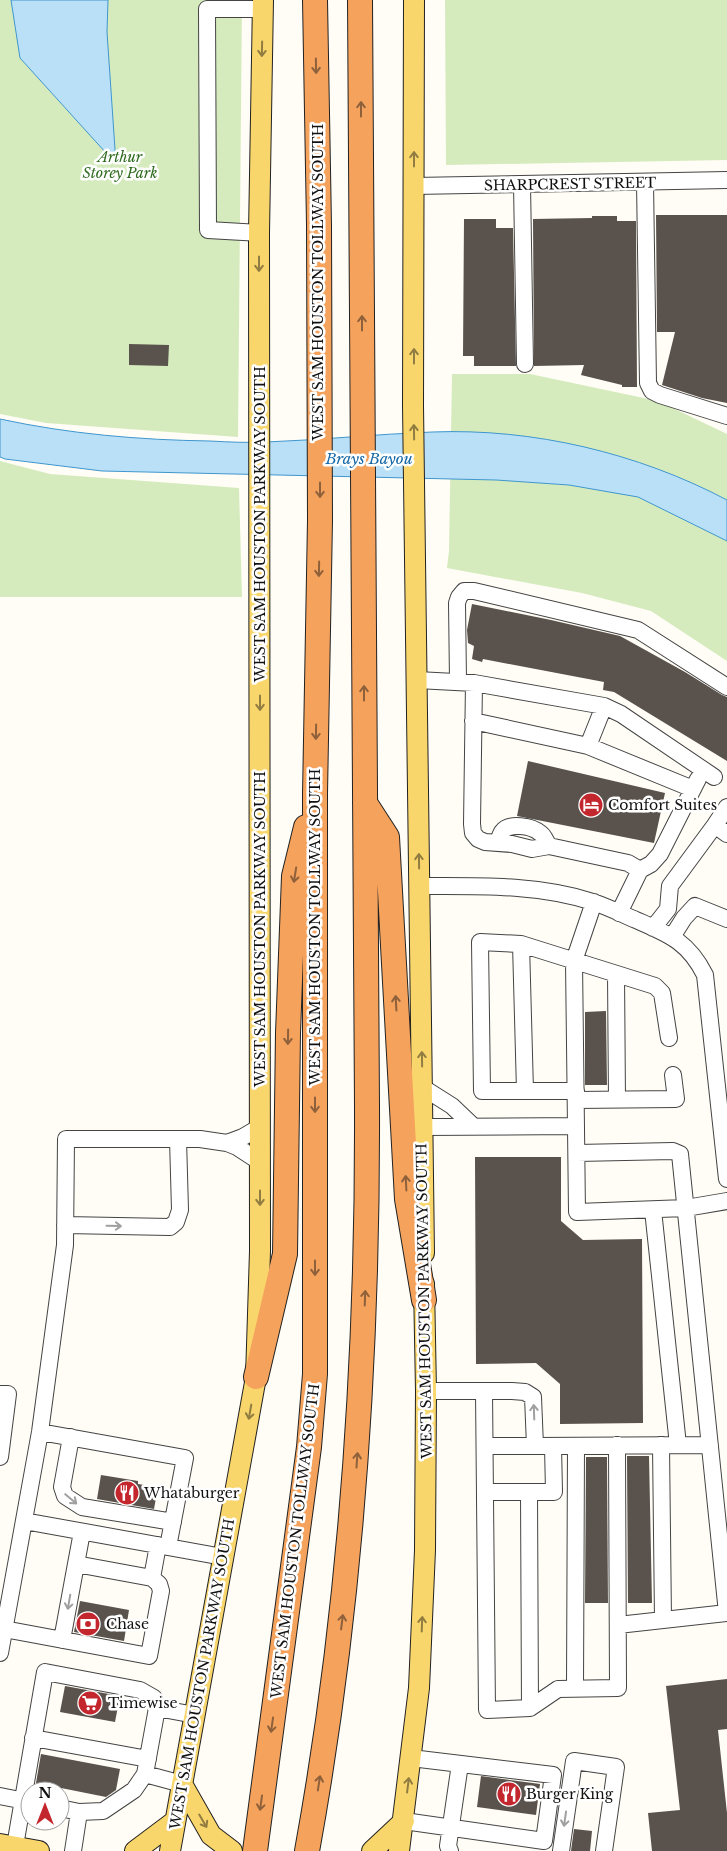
<svg xmlns="http://www.w3.org/2000/svg" width="727" height="1851" font-family="'Libre Baskerville',serif">
	<style>
		.green { fill: #d5ebbd }
		.water { fill: #b9e0f7; stroke: #3f96cf }
		.building { fill: #5a524d }
		.lines { fill: none; stroke-linecap: round; stroke-linejoin: round }
		.minor-casing { stroke: #444; stroke-width: 18 }
		.major-casing { stroke: #222; stroke-width: 22 }
		.highway-casing { stroke: #222; stroke-width: 26 }
		.minor { stroke: #fff; stroke-width: 16 }
		.major { stroke: #f9d66b; stroke-width: 20 }
		.highway { stroke: #f5a25d; stroke-width: 24 }
		.oneway { stroke: #917d42 }
		.oneway2 { stroke: #8e613b }
		.oneway3 { stroke: #a0a0a0 }
		.labels { text-anchor: middle; stroke-width: 5; stroke-linejoin: round; paint-order: stroke }
		.park-label { font-size: 14px; font-style: italic; fill: #2f6b1f; stroke: #fff }
		.street-label { font-size: 14px; fill: #111; stroke: #fff }
		.poi-label { font-size: 14px; fill: #111; stroke: #fff; text-anchor: start }
		.water-label { font-size: 15px; font-style: italic; fill: #1768a6; stroke: #fff }
	</style>
	<rect width="100%" height="100%" fill="#fffdf5"/>
	<!-- green -->
	<path class="green" d="M0,0H242L238,437L46,423L0,414Z
		M445,0H727V160L446,165Z
		M452,374H530L658,401L727,434V661L651,611L582,593L447,568L449,551Z
		M0,461L50,474L239,488L242,597H0Z"/>
	<!-- water -->
	<path class="water" d="M11,0H108L107,32L116,164L20,58Z
		M0,419C69,434 140,440 210,441C229,442 248,443 266,442C322,440 377,434 432,432C533,428 638,453 727,500V541L638,497L569,485L496,480L102,471L5,459L0,457Z"/>
	<!-- building -->
	<path class="building" d="M656,215H727V403L702,398L662,385L675,332H657Z
		M592,216H617V221H636L637,387H622V385L581,375L584,365L534,366L533,219L592,218Z
		M464,219H496V228H513L516,366H474V356H463Z
		M129,344L169,345L168,366L129,365Z
		M472,604L551,620L620,636L685,672L722,695L727,697V761L614,692L603,690L604,682L483,659L482,662L472,659L474,646L468,643L467,630Z
		M528,761L665,793L654,843L517,816Z
		M606,1011L607,1085H585V1012Z
		M475,1157H561V1221L583,1240L642,1239L643,1423L560,1424V1384L536,1363L476,1364Z
		M627,1456H649L652,1603H628Z
		M586,1457H607L608,1603H585Z
		M101,1475L138,1481V1484L158,1487L154,1509L97,1499Z
		M80,1601L129,1610L124,1641L74,1632Z
		M727,1679V1729L718,1730L727,1813V1851H652L648,1813L680,1810L666,1686Z
		M65,1686L120,1696L115,1722L60,1712Z
		M41,1754L120,1769L116,1790L106,1797L36,1783Z
		M481,1776L540,1784L536,1815L477,1807Z
		M574,1829L592,1831L590,1851H571Z"/>
	<g class="lines">
		<defs>
			<path id="minor" d="M645,182L648,383L652,391L660,395L727,416
				M522,184L525,364
				M414,186L727,180
				M259,233L208,230L207,9H263
				M417,680L474,683L604,706L621,714L714,777
				M458,681L457,603L459,597L464,591H474L638,630L727,687
				M474,683L472,824L473,833L478,839L485,842L512,844L532,849L549,846L628,863L640,870
				M473,721L588,746L693,789
				M588,746L604,706
				M715,825L727,807
				M498,843C499,840 500,835 502,832C509,822 532,826 540,833C544,835 546,842 549,846
				M420,886C477,886 538,884 593,902C608,907 622,914 636,920C668,934 688,941 705,975L727,1179
				M594,902L574,961L577,1212L686,1208L727,1201
				M619,913L640,870L651,864L660,854L698,779
				M653,928L668,909L670,886L715,825L727,834
				M672,937L684,918L695,906L727,919
				M521,944L525,1091
				M616,974L617,1100
				M422,1087L452,1106L473,1126
				M576,1091H482L480,942L521,944L655,986L662,993L669,1038
				M576,1100L676,1099L673,1075
				M422,1127L576,1126
				M227,1143L243,1137L260,1127
				M577,1153L673,1151L680,1154L727,1613L618,1625
				M653,1210L678,1445
				M65,1225L170,1227L176,1222L180,1210L178,1139
				M426,1391H512L525,1392L533,1397L535,1446H485
				M484,1391L487,1710L530,1708L558,1689L618,1688L617,1445
				M0,1394H8L0,1457
				M40,1432L185,1458L168,1547
				M71,1437L62,1487L65,1496L82,1507L173,1522
				M661,1445L663,1620
				M535,1446L710,1445
				M485,1492H554L553,1446
				M529,1492L530,1708
				M24,1521L223,1557
				M152,1578L158,1545
				M4,1629L149,1656L161,1591L159,1584L152,1578L76,1564L82,1532
				M62,1640L76,1564
				M0,1653L40,1432L65,1245L66,1139H200L227,1143L237,1147L260,1162
				M575,1689L576,1446
				M157,1708L195,1715
				M33,1738L148,1759
				M145,1774L182,1784
				M0,1796L30,1802
				M404,1821L544,1841L553,1775L411,1758
				M15,1846L45,1672L140,1690L154,1698L157,1708L145,1774L134,1790L103,1811L79,1812L60,1808
				M73,1851L79,1812
				M450,1851L448,1846L460,1764
				M561,1851L574,1761L616,1767L604,1851"/>
			<path id="major" d="M414,0L413,405L424,1253
				M182,1784L211,1835L232,1851
				M0,1844L39,1851
				M135,1851L175,1821
				M170,1851L256,1377L260,1251L259,233L263,0
				M372,1851L404,1821
				M399,1851L419,1688L425,1550L426,1391L424,1284"/>
			<path id="highway" d="M365,803L387,837L407,1199L424,1300
				M256,1377L285,1254L288,1033L294,876L306,827
				M255,1851L309,1447L315,1374V794L320,520L319,225L315,0
				M307,1851C352,1604 368,1356 367,1106L360,0"/>
		</defs>
		<!-- minor casing -->
		<use href="#minor" class="minor-casing"/>
		<!-- major casing -->
		<use href="#major" class="major-casing"/>
		<!-- highway casing -->
		<use href="#highway" class="highway-casing"/>
		<!-- minor -->
		<use href="#minor" class="minor"/>
		<!-- major -->
		<use href="#major" class="major"/>
		<!-- highway -->
		<use href="#highway" class="highway"/>
	</g>
	<!-- one-way arrows -->
	<defs><path id="oneway-shaft" d="M-6 0H5M1.5-3L5.5 0L1.5 3" fill="none" stroke-width="1.6" stroke-linecap="round" stroke-linejoin="round" transform="scale(1.25)"/></defs>
	<g class="oneway">
		<use href="#oneway-shaft" transform="translate(262 49) rotate(91)"/>
		<use href="#oneway-shaft" transform="translate(414 159) rotate(-90)"/>
		<use href="#oneway-shaft" transform="translate(259 264) rotate(90)"/>
		<use href="#oneway-shaft" transform="translate(414 356) rotate(-90)"/>
		<use href="#oneway-shaft" transform="translate(414 432) rotate(-91)"/>
		<use href="#oneway-shaft" transform="translate(260 703) rotate(90)"/>
		<use href="#oneway-shaft" transform="translate(419 861) rotate(-91)"/>
		<use href="#oneway-shaft" transform="translate(422 1059) rotate(-91)"/>
		<use href="#oneway-shaft" transform="translate(260 1198) rotate(90)"/>
		<use href="#oneway-shaft" transform="translate(250 1412) rotate(100)"/>
		<use href="#oneway-shaft" transform="translate(422 1624) rotate(-88)"/>
		<use href="#oneway-shaft" transform="translate(408 1785) rotate(-83)"/>
		<use href="#oneway-shaft" transform="translate(203 1821) rotate(60)"/>
	</g>
	<g class="oneway2">
		<use href="#oneway-shaft" transform="translate(316 66) rotate(89)"/>
		<use href="#oneway-shaft" transform="translate(361 109) rotate(-90)"/>
		<use href="#oneway-shaft" transform="translate(362 323) rotate(-90)"/>
		<use href="#oneway-shaft" transform="translate(320 490) rotate(90)"/>
		<use href="#oneway-shaft" transform="translate(319 569) rotate(91)"/>
		<use href="#oneway-shaft" transform="translate(364 693) rotate(-90)"/>
		<use href="#oneway-shaft" transform="translate(316 732) rotate(91)"/>
		<use href="#oneway-shaft" transform="translate(295 875) rotate(99)"/>
		<use href="#oneway-shaft" transform="translate(396 1003) rotate(-93)"/>
		<use href="#oneway-shaft" transform="translate(288 1037) rotate(91)"/>
		<use href="#oneway-shaft" transform="translate(315 1105) rotate(90)"/>
		<use href="#oneway-shaft" transform="translate(406 1183) rotate(-93)"/>
		<use href="#oneway-shaft" transform="translate(315 1268) rotate(90)"/>
		<use href="#oneway-shaft" transform="translate(365 1298) rotate(-88)"/>
		<use href="#oneway-shaft" transform="translate(357 1460) rotate(-86)"/>
		<use href="#oneway-shaft" transform="translate(342 1622) rotate(-83)"/>
		<use href="#oneway-shaft" transform="translate(272 1725) rotate(98)"/>
		<use href="#oneway-shaft" transform="translate(319 1783) rotate(-81)"/>
		<use href="#oneway-shaft" transform="translate(261 1803) rotate(98)"/>
	</g>
	<g class="oneway3">
		<use href="#oneway-shaft" transform="translate(114 1226) rotate(1)"/>
		<use href="#oneway-shaft" transform="translate(534 1412) rotate(-92)"/>
		<use href="#oneway-shaft" transform="translate(71 1499) rotate(40)"/>
		<use href="#oneway-shaft" transform="translate(69 1602) rotate(100)"/>
		<use href="#oneway-shaft" transform="translate(565 1819) rotate(98)"/>
	</g>
	<!-- icons -->
	<defs>
		<symbol id="hotel-disc" viewBox="-11 -11 22 22"><circle r="9.5" fill="#c4262e" stroke="#fff"/><path d="M-6-4.5h1.5V1H6V5H4.5V3h-9V5H-6ZM-4 0a1.8 1.8 0 1 1 3.6 0ZM.5 0V-2.5h3Q6-2.5 6 0Z" fill="#fff"/></symbol>
		<symbol id="restaurant-disc" viewBox="-11 -11 22 22"><circle r="9.5" fill="#c4262e" stroke="#fff"/><path d="M-5-6h1v4h1v-4h1v4h1v-4h1v5L-1.5 .5V6h-2V.5L-5-1ZM5-6V6H3V1.5H1.5Q1.5-4 5-6Z" fill="#fff"/></symbol>
		<symbol id="bank-disc" viewBox="-11 -11 22 22"><circle r="9.5" fill="#c4262e" stroke="#fff"/><path d="M-6-4H6V4H-6ZM0-2.3a2.3 2.3 0 1 0 0 4.6a2.3 2.3 0 1 0 0-4.6Z" fill="#fff"/></symbol>
		<symbol id="supermarket-disc" viewBox="-11 -11 22 22"><circle r="9.5" fill="#c4262e" stroke="#fff"/><path d="M-6-5.5h2.5l.6 2H6L4.5 2H-2.5L-4.4-4H-6ZM-1.5 3.2a1.3 1.3 0 1 0 .1 0ZM3 3.2a1.3 1.3 0 1 0 .1 0Z" fill="#fff"/></symbol>
	</defs>
	<g fill-rule="evenodd">
		<use href="#hotel-disc" x="577" y="791" width="28" height="28"/>
		<use href="#restaurant-disc" x="113" y="1479" width="28" height="28"/>
		<use href="#bank-disc" x="74" y="1610" width="28" height="28"/>
		<use href="#supermarket-disc" x="76" y="1689" width="28" height="28"/>
		<use href="#restaurant-disc" x="495" y="1780" width="28" height="28"/>
	</g>
	<g class="labels">
		<!-- park labels -->
		<g class="park-label">
			<text x="120" y="162">Arthur<tspan x="120" dy="16">Storey Park</tspan></text>
		</g>
		<!-- street labels -->
		<g class="street-label">
			<text transform="translate(570 184) rotate(-1)" y="5">SHARPCREST STREET</text>
			<text transform="translate(318 282) rotate(-90)" y="5">WEST SAM HOUSTON TOLLWAY SOUTH</text>
			<text transform="translate(260 524) rotate(-90)" y="5">WEST SAM HOUSTON PARKWAY SOUTH</text>
			<text transform="translate(315 927) rotate(-90)" y="5">WEST SAM HOUSTON TOLLWAY SOUTH</text>
			<text transform="translate(260 929) rotate(-90)" y="5">WEST SAM HOUSTON PARKWAY SOUTH</text>
			<text transform="translate(424 1301) rotate(-91)" y="5">WEST SAM HOUSTON PARKWAY SOUTH</text>
			<text transform="translate(295 1541) rotate(-83)" y="5">WEST SAM HOUSTON TOLLWAY SOUTH</text>
			<text transform="translate(202 1674) rotate(-80)" y="5">WEST SAM HOUSTON PARKWAY SOUTH</text>
		</g>
		<!-- poi labels -->
		<g class="poi-label">
			<text x="608" y="810">Comfort Suites</text>
			<text x="144" y="1498">Whataburger</text>
			<text x="106" y="1629">Chase</text>
			<text x="108" y="1708">Timewise</text>
			<text x="526" y="1799">Burger King</text>
		</g>
		<!-- water labels -->
		<g class="water-label">
			<text x="369" y="464">Brays Bayou</text>
		</g>
	</g>
	<!-- north arrow -->
	<g transform="translate(45 1806)"><circle r="24" fill="#ffffff" stroke="#a0a0a0"/>
	<path d="M0-4L9 19L0 12L-9 19Z" fill="#c4262e"/>
	<text y="-8" font-size="14" font-weight="bold" text-anchor="middle" fill="#111111">N</text>
	</g>
</svg>
